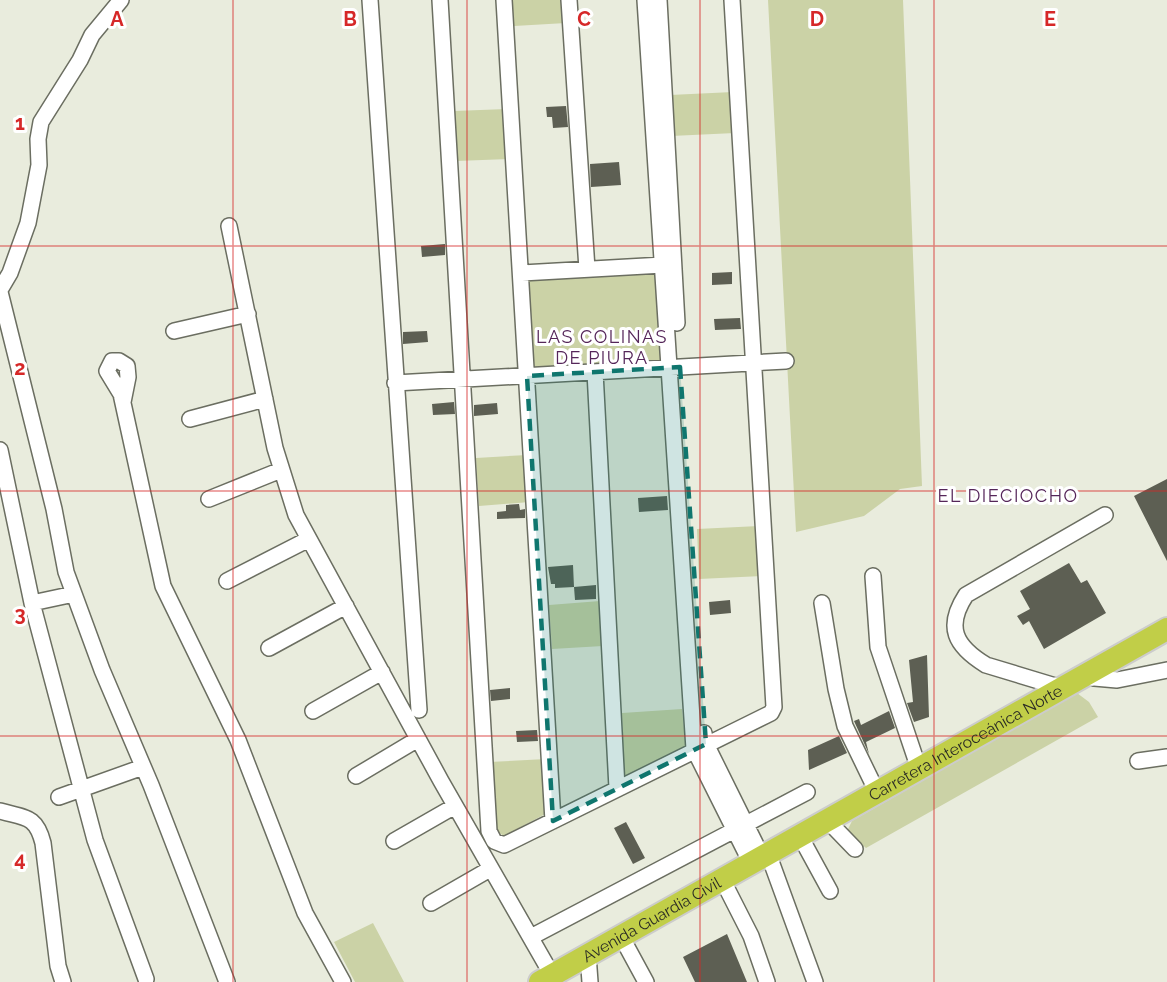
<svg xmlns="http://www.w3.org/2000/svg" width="1167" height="982" font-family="Raleway,sans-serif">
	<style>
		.green { fill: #cbd2a6 }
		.building { fill: #5d5f53 }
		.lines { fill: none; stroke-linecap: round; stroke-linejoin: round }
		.minor-casing { stroke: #6b6e61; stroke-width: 18 }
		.highway-casing { stroke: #cccccb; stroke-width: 26 }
		.minor { stroke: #fff; stroke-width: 15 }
		.highway { stroke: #c1ce48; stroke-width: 22 }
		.marked { fill: #0f766e; fill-opacity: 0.2; stroke: #0f766e; stroke-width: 4.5; stroke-dasharray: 12 8; stroke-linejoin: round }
		.grid { fill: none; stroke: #d62828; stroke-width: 1.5; stroke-opacity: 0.55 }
		.labels { text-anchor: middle; stroke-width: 6; stroke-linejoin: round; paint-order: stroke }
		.street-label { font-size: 16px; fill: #2a2b25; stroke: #fff }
		.neighbourhood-label { font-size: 18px; letter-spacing: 1.5px; fill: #552659; stroke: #fff }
		.grid-label { font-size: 20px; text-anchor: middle; font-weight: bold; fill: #d62828; stroke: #fff; stroke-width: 6; stroke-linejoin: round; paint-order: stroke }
	</style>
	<rect width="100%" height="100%" fill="#e9ecdd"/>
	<!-- green -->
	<path class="green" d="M512,0H565L566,23L514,26Z
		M768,0H903L922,486L900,489L864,516L796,532Z
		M733,92L735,133L671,136L670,95Z
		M507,109L509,159L456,161L454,111Z
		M657,271L662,363L533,370L528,278Z
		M527,455L530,502L479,506L476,458Z
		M759,526L762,576L699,579L697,529Z
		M600,601L603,646L552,649L549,605Z
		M1077,693L1089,702L1098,717L866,848L847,831L852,821Z
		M682,709L686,749L624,779L622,713Z
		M546,759L549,812L504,836L493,829L489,762Z
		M373,923L404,982H355L334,942Z"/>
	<!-- building -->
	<path class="building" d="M566,106L568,127L553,128L552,117H547L546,107Z
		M619,162L621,185L591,187L590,164Z
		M445,244V255L422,257L421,246Z
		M732,272V284L712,285V273Z
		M740,318L741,329L715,330L714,319Z
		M427,331L428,342L403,344V332Z
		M454,402L455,414L433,415L432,404Z
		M497,403L498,414L474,416V405Z
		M1167,479V561L1134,496Z
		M667,496L668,510L639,512L638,498Z
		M519,504L520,510L525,509V518L497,519V512L506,511V505Z
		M1069,563L1081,583L1087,580L1106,613L1044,649L1029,621L1023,625L1017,616L1030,609L1020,591Z
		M573,565L574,587L596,585V599L575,600L574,587L555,588V584H551L548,567Z
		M730,600L731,613L710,615L709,602Z
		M927,655L929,717L914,722L907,703L913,702L909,660Z
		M510,688V699L491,701L490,690Z
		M889,711L895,728L866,742L869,754L854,721L859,719L861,725Z
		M537,730L538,741L517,742L516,731Z
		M839,736L847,753L809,770L808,750Z
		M626,822L645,858L633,864L614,828Z
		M727,934L747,982H695L683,957Z"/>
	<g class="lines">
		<defs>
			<path id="minor" d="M370,0L419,710
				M440,0L489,831L494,841L504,845L771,713L774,707L732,0
				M504,0L553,821
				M569,0L587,269
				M645,0L694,749L751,863
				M659,0L677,323
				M229,226L275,448L296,515L441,781L552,975
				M522,273L663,265
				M0,290L10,273L28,223L39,165L38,139L41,122L80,60L92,35L121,0
				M0,292L54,509L66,572L102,670L151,785L227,982
				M174,331L248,314
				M595,372L617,788
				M395,383L786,361
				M123,402L128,377L127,366L119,361H112L107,371L121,394L163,586L238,740L305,913L343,982
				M190,419L265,399
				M0,450L32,603L95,840L146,979
				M209,499L281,470
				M873,576L878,647L919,769
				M227,581L309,539
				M32,603L74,594
				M822,603L836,689L845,726L877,792
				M269,648L346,606
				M1083,677L1117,680L1167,670
				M1062,688L986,665C955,646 945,627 966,595L1105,515
				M313,711L382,672
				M704,733L706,744L762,857
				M1138,761L1167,757
				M356,776L418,739
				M59,797L143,767
				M0,811C25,818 36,815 43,843L58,966L63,982
				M827,820L855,849
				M800,836L830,891
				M394,841L455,806
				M768,853L815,982
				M722,879L751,936L767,982
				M431,903L490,869
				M621,936L646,982
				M531,937L807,792
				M588,955L590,982"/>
			<g id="highway">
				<path id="s1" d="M540,982L1167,629"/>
			</g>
		</defs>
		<!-- minor casing -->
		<use href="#minor" class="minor-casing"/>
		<!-- highway casing -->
		<use href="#highway" class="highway-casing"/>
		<!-- minor -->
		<use href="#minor" class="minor"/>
		<!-- highway -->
		<use href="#highway" class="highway"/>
	</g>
	<!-- marked area -->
	<path class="marked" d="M680,367L706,744L553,821L527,376Z"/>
	<!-- grid -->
	<path class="grid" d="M233,0V982M467,0V982M700,0V982M934,0V982M0,246H1167M0,491H1167M0,736H1167"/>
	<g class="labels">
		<!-- street labels -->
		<g class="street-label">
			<text dy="6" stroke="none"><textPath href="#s1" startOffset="488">Carretera Interoceánica Norte</textPath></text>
			<text dy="6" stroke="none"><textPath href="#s1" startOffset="128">Avenida Guardia Civil</textPath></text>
		</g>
		<!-- neighbourhood labels -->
		<g class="neighbourhood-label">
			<text x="602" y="343">LAS COLINAS<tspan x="602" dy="21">DE PIURA</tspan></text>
			<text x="1008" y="502">EL DIECIOCHO</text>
		</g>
	</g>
	<g class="grid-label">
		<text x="117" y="26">A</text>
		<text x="350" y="26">B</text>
		<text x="584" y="26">C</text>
		<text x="817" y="26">D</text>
		<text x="1050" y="26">E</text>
		<text x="20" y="130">1</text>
		<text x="20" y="375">2</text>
		<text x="20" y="621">3</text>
		<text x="20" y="866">4</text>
	</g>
</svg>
